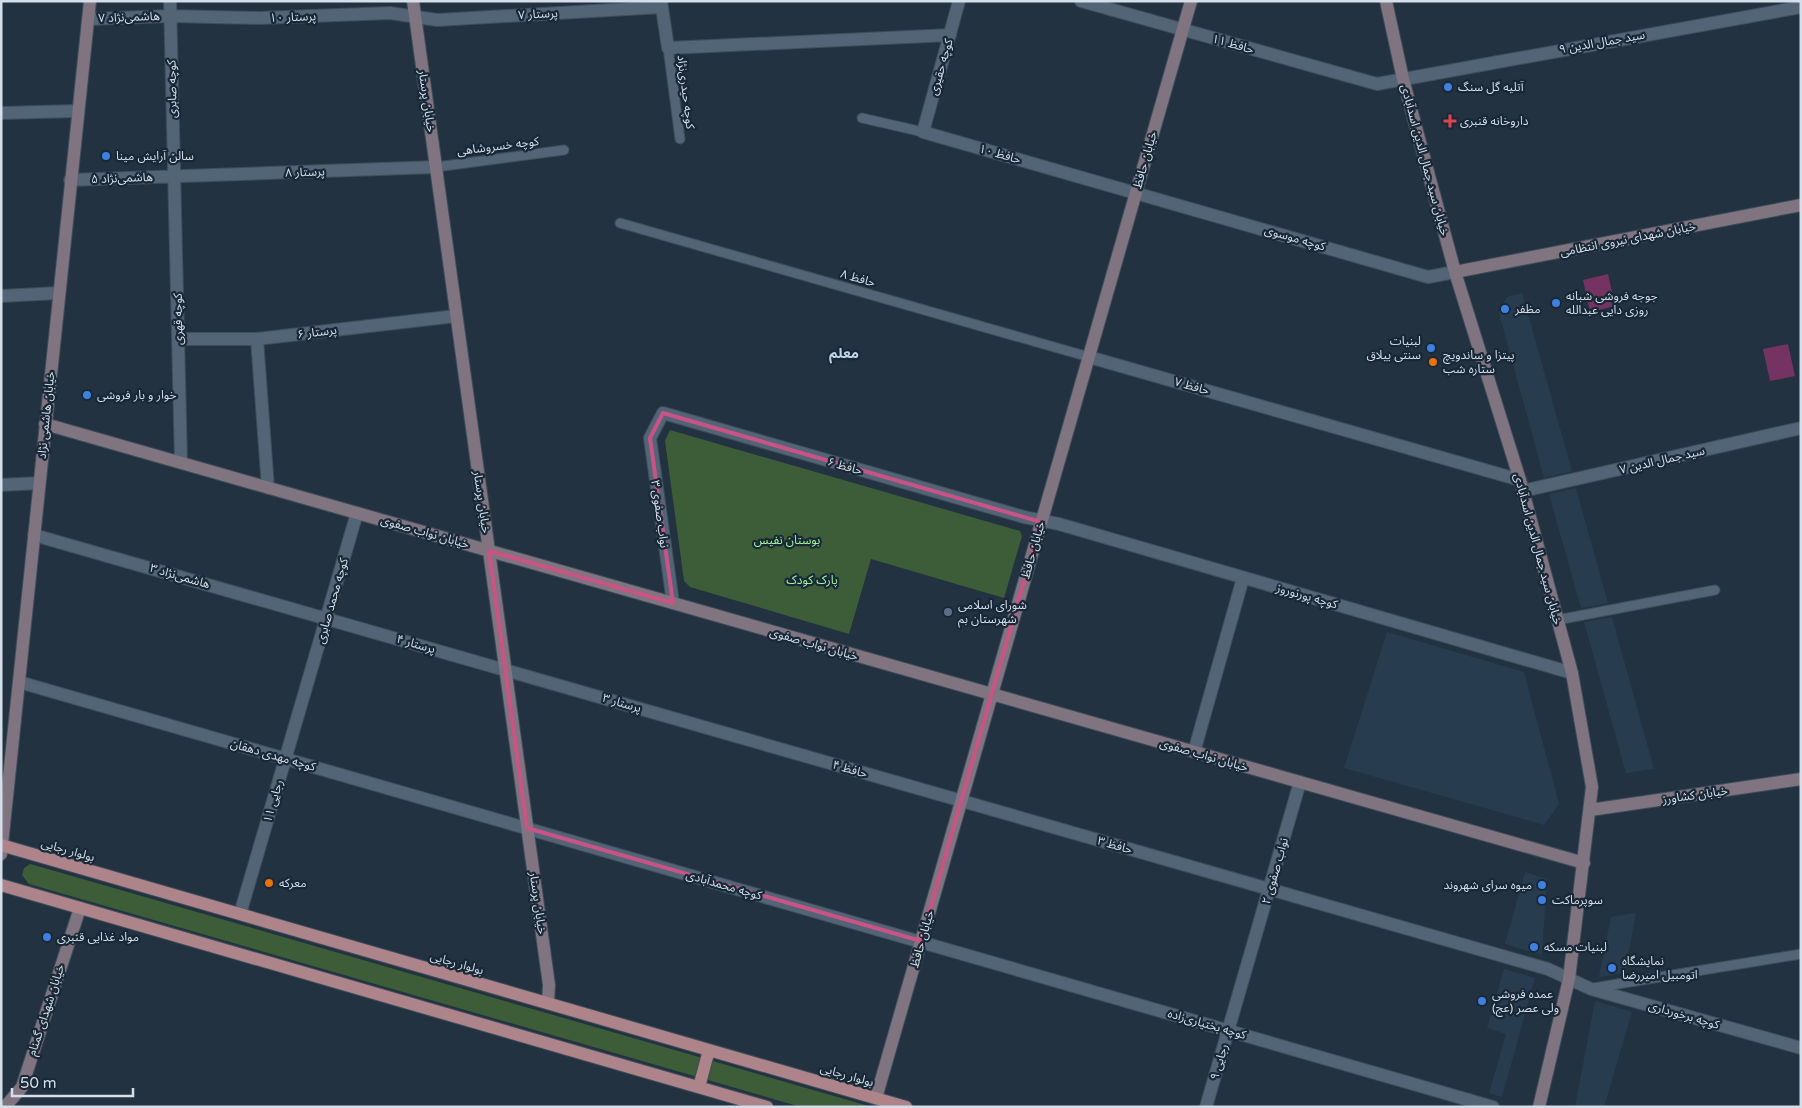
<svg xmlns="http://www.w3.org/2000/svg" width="1802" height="1108" font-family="'Varela Round','Noto Sans Arabic',sans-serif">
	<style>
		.built { fill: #283c50 }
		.green { fill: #3c5d38 }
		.building { fill: #753364 }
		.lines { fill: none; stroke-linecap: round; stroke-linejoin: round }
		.lane-casing { stroke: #3f4d5a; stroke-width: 11 }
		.street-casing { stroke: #3f4d5a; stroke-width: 14 }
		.secondary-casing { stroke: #3f4d5a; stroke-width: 14 }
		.primary-casing { stroke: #3f4d5a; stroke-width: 14 }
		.lane { stroke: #526475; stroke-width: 9 }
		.street { stroke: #526475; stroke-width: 12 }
		.secondary { stroke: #807480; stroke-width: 12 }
		.primary { stroke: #ae848b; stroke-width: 12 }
		.marked { fill: none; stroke: #c85486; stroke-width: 4; stroke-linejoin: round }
		.shop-dot { fill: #3f7fe0; stroke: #182837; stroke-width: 2 }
		.health-dot { fill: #e0444e; stroke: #182837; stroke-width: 2 }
		.food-dot { fill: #e8710a; stroke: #182837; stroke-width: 2 }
		.service-dot { fill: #5c6f8a; stroke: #182837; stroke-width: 2 }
		.labels { text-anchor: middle; stroke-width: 4.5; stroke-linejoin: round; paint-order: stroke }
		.street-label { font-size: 12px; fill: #d5dfe9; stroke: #182837 }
		.poi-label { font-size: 12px; fill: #d5dfe9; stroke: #182837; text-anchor: start }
		.park-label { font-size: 12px; fill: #a5f59b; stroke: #182837 }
		.neighbourhood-label { font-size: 14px; font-weight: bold; fill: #bfd3e7; stroke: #182837 }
	</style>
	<rect width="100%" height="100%" fill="#223241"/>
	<!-- built -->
	<path class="built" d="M1522,293L1572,471L1544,478L1499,313L1507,297Z
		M1576,488L1608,603L1581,608L1549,494Z
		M1612,617L1636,704L1654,769L1626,773L1584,622Z
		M1387,632L1524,672L1559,804L1544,825L1344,768Z
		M1525,872L1547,879L1542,955L1505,944Z
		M1636,913L1625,973L1599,977L1611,917Z
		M1504,969L1535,978L1502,1097L1489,1093L1506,1034L1487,1028Z
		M1595,1001L1632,1012L1604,1107H1575Z"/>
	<!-- green -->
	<path class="green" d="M670,430L1020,531L1022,536L1004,598L871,559L849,634L690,587L684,581L665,441Z
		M30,864L34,865L872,1107H801L29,884L22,875L24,868Z"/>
	<!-- building -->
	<path class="building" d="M1608,274L1615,306L1590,312L1583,280Z
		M1788,344L1795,376L1770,381L1763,349Z"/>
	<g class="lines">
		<defs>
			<path id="lane" d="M668,48L680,139
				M862,118L923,132
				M436,167L564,150
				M620,223L1089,357
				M1557,620L1715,590
				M1593,988L1801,954"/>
			<path id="street" d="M170,1L181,462
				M661,1L668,48L950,35
				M959,1L923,132L1428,277L1455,272
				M1081,1L1377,84L1801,7
				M88,19L170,16L260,18L390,13L437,20L662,7
				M1,113L77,111
				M70,180L436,167
				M1,296L58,293
				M178,339H257L456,316
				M257,339L268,488
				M1089,357L1520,480
				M1,485L39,483
				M1523,491L1801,428
				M34,535L1548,969L1591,989L1801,1048
				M673,603L650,438L663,413L1024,517L1059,524L1572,673
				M19,682L1493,1107
				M1194,752L1243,578
				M240,914L357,513
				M1206,1107L1300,782"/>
			<path id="secondary" d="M413,1L549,985L548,1003
				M1386,1L1403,79L1455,272L1520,480L1572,673L1592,787L1569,979L1539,1107
				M1455,272L1801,205
				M45,424L1584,863
				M1590,810L1801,779
				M1,854L90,1
				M876,1098L1191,1
				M5,1107L22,1087L80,908"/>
			<path id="primary" d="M1,845L906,1107
				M1,885L767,1107
				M699,1087L709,1050"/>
		</defs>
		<!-- lane casing -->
		<use href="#lane" class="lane-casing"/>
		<!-- street casing -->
		<use href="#street" class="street-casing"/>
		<!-- secondary casing -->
		<use href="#secondary" class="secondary-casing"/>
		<!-- primary casing -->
		<use href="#primary" class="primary-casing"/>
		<!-- lane -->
		<use href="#lane" class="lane"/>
		<!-- street -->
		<use href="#street" class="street"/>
		<!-- secondary -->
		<use href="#secondary" class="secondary"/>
		<!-- primary -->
		<use href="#primary" class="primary"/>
	</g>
	<!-- marked area -->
	<path class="marked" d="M663,413L1041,522L921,941L527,828L489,551L673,603L650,438Z"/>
	<!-- markers -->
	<g class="shop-dot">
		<circle cx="1448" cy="87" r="5"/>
		<circle cx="106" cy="156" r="5"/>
		<circle cx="1556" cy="303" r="5"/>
		<circle cx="1505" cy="309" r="5"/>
		<circle cx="1431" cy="348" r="5"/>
		<circle cx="87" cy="395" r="5"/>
		<circle cx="1542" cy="885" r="5"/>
		<circle cx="1542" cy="900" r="5"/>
		<circle cx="47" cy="937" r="5"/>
		<circle cx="1534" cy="947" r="5"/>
		<circle cx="1612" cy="968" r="5"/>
		<circle cx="1482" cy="1001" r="5"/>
	</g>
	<path class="health-dot" d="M1447.5 113.5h5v5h5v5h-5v5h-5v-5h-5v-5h5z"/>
	<g class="food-dot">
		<circle cx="1433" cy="362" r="5"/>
		<circle cx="269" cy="883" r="5"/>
	</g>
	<circle class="service-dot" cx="948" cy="612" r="5"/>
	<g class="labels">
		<!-- street labels -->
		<g class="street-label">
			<text transform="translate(538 14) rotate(-3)" y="4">پرستار ۷</text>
			<text transform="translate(129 17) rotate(-2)" y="4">هاشمی‌نژاد ۷</text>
			<text transform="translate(293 17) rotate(-2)" y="4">پرستار ۱۰</text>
			<text transform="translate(1602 42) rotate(-10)" y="4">سید جمال الدین ۹</text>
			<text transform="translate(1233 44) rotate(16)" y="4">حافظ ۱۱</text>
			<text transform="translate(941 67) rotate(-74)" y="4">کوچه حقیری</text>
			<text transform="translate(172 89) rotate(-91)" y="4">کوچه صابری</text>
			<text transform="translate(686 92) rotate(83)" y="4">کوچه حیدری‌نژاد</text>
			<text transform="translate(427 101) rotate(82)" y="4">خیابان پرستار</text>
			<text transform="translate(498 146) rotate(-7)" y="4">کوچه خسروشاهی</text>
			<text transform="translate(1000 154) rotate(16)" y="4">حافظ ۱۰</text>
			<text transform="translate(1145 160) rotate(-74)" y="4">خیابان حافظ</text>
			<text transform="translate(1425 160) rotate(75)" y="4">خیابان سید جمال الدین اسدآبادی</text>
			<text transform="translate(305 172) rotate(-2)" y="4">پرستار ۸</text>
			<text transform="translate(122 178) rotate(-2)" y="4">هاشمی‌نژاد ۵</text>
			<text transform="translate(1295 238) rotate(16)" y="4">کوچه موسوی</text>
			<text transform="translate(1628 239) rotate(-11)" y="4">خیابان شهدای نیروی انتظامی</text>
			<text transform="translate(858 278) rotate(16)" y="4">حافظ ۸</text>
			<text transform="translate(178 319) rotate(-91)" y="4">کوچه قهری</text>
			<text transform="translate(317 332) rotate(-7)" y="4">پرستار ۶</text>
			<text transform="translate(1192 386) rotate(16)" y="4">حافظ ۷</text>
			<text transform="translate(46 415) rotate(-84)" y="4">خیابان هاشمی نژاد</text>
			<text transform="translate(1662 460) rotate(-13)" y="4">سید جمال الدین ۷</text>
			<text transform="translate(845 466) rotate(16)" y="4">حافظ ۶</text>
			<text transform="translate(482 502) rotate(82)" y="4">خیابان پرستار</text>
			<text transform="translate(660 514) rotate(82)" y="4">نواب صفوی ۳</text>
			<text transform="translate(425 532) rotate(16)" y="4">خیابان نواب صفوی</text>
			<text transform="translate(1538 549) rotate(75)" y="4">خیابان سید جمال الدین اسدآبادی</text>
			<text transform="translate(1033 550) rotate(-74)" y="4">خیابان حافظ</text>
			<text transform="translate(180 576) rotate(16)" y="4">هاشمی‌نژاد ۳</text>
			<text transform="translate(1307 596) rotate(16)" y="4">کوچه پورنوروز</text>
			<text transform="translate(332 601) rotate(-74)" y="4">کوچه محمد صابری</text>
			<text transform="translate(416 644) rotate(16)" y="4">پرستار ۴</text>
			<text transform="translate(814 644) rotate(16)" y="4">خیابان نواب صفوی</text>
			<text transform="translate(622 703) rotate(16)" y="4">پرستار ۳</text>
			<text transform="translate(273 755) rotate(16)" y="4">کوچه مهدی دهقان</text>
			<text transform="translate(1204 755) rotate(16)" y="4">خیابان نواب صفوی</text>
			<text transform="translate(850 769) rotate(16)" y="4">حافظ ۴</text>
			<text transform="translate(1695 795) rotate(-8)" y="4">خیابان کشاورز</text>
			<text transform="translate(273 801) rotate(-74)" y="4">رجایی ۱۱</text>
			<text transform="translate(1115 845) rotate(16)" y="4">حافظ ۳</text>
			<text transform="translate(68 850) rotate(16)" y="4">بولوار رجایی</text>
			<text transform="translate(1275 871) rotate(-74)" y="4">نواب صفوی ۲</text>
			<text transform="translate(724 885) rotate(16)" y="4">کوچه محمدآبادی</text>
			<text transform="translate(538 903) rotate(82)" y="4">خیابان پرستار</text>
			<text transform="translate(922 939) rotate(-74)" y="4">خیابان حافظ</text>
			<text transform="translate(457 963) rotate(16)" y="4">بولوار رجایی</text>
			<text transform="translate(46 1010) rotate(-72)" y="4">خیابان شهدای گمنام</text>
			<text transform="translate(1684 1015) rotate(16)" y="4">کوچه برخورداری</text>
			<text transform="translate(1207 1024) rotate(16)" y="4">کوچه بختیاری‌زاده</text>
			<text transform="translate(1219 1062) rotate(-74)" y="4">رجایی ۹</text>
			<text transform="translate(847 1075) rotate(16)" y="4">بولوار رجایی</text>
		</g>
		<!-- poi labels -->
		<g class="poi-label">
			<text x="1458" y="91">آتلیه گل سنگ</text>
			<text x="1460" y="125">داروخانه قنبری</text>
			<text x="116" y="160">سالن آرایش مینا</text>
			<text x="1566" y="300">جوجه فروشی شبانه<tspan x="1566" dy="14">روزی دایی عبدالله</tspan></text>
			<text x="1515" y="313">مظفر</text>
			<text x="1421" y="345" text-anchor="end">لبنیات<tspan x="1421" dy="14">سنتی ییلاق</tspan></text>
			<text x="1443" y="359">پیتزا و ساندویچ<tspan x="1443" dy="14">ستاره شب</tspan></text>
			<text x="97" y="399">خوار و بار فروشی</text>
			<text x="958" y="609">شورای اسلامی<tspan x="958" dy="14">شهرستان بم</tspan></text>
			<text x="279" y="887">معرکه</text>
			<text x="1532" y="889" text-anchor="end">میوه سرای شهروند</text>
			<text x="1552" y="904">سوپرماکت</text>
			<text x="57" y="941">مواد غذایی قنبری</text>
			<text x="1544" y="951">لبنیات مسکه</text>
			<text x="1622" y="965">نمایشگاه<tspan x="1622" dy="14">اتومبیل امیررضا</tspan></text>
			<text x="1492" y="998">عمده فروشی<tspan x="1492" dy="14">ولی عصر (عج)</tspan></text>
		</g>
		<!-- park labels -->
		<g class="park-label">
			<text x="787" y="544">بوستان نفیس</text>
			<text x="812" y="584">پارک کودک</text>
		</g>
		<!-- neighbourhood labels -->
		<g class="neighbourhood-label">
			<text x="844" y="358">معلم</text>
		</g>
	</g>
	<!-- border -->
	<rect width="1802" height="1108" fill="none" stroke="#d5dfe9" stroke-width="5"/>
	<!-- scale -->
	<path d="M12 1088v8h121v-8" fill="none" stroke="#d5dfe9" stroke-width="2.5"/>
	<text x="20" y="1088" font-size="15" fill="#d5dfe9" stroke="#182837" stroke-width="4" paint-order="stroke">50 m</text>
</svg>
